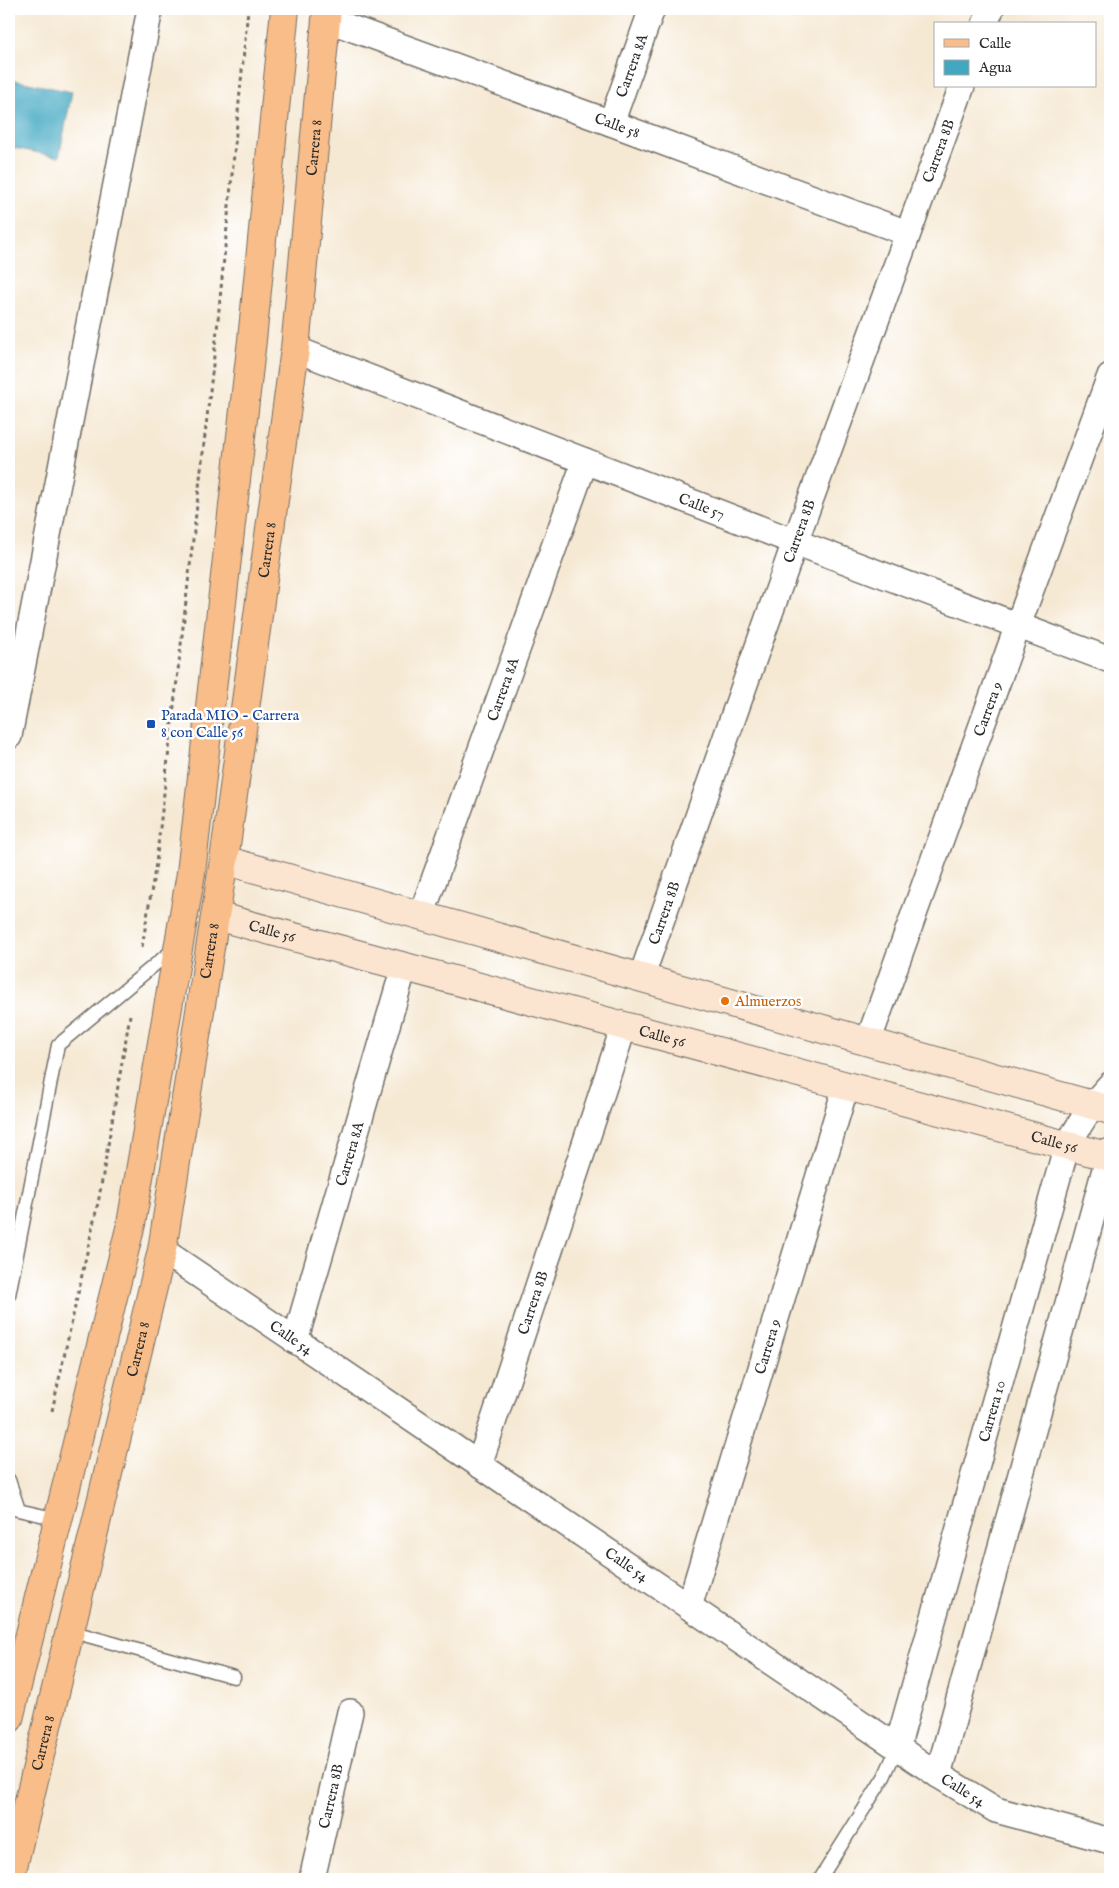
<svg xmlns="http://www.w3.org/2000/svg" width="1119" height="1888" font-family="'IM FELL English',serif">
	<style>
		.water { fill: #42a8c2; stroke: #366a76 }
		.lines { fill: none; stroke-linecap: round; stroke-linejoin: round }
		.lane-casing { stroke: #726e66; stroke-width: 15 }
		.street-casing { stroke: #726e66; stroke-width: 28 }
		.secondary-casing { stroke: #726e66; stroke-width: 30 }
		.primary-casing { stroke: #726e66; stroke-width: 30 }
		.path { stroke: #726e66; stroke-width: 3; stroke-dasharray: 4 4; stroke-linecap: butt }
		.lane { stroke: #fff; stroke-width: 12 }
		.street { stroke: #fff; stroke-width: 25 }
		.secondary { stroke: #fce5d0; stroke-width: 28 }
		.primary { stroke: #f8bd89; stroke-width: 28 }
		.transit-dot { fill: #1a4fb4; stroke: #fff; stroke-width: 2 }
		.food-dot { fill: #e8710a; stroke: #fff; stroke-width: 2 }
		.labels { text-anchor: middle; stroke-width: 5; stroke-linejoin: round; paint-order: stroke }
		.street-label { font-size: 15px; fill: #2b2b2b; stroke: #fff }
		.transit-label { font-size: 15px; fill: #164399; stroke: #fff; text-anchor: start }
		.food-label { font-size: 15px; fill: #c56008; stroke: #fff; text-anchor: start }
	</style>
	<rect width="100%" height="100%" fill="#fff"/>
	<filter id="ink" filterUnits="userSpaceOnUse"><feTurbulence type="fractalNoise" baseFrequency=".02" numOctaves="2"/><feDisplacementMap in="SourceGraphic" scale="10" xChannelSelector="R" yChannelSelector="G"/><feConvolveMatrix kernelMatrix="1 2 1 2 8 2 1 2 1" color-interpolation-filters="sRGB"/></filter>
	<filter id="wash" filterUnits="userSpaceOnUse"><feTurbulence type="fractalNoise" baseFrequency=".0096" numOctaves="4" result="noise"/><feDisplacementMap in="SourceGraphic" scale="20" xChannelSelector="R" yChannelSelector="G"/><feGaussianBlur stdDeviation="1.12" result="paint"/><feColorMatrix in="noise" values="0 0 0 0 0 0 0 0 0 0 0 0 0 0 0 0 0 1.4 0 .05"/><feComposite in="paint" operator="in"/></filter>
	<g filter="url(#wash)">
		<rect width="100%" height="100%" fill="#f6e9d4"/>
		<!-- water -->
		<path class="water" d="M9,79L72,92L59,157L9,147Z"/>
	</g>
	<g filter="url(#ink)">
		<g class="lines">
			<defs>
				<path id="lane" d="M9,1295L58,1045L175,948
					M9,1480L19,1510
					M9,1508L58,1519
					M70,1631L234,1677
					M820,1879L884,1777L897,1748"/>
				<g id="street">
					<path id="s1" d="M326,19L611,123L907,233"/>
					<path d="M985,24L991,9"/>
					<path id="s2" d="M611,123L652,9"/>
					<path id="s3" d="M295,349L795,542L1110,660"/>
					<path d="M9,736L150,9"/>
					<path id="s4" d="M421,916L585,461"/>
					<path id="s5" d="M641,978L795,542L962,86"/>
					<path id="s6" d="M868,1042L1018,625L1110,376"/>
					<path id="s7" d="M162,1250L938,1775L996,1810L1110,1841"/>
					<path id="s8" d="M295,1341L404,967"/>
					<path id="s9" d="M479,1465L624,1026"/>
					<path id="s10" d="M689,1607L846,1086"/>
					<path id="s11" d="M897,1748L1067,1145L1092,1105L1110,1085"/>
					<path d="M938,1775L1110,1151"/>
					<path id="s12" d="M312,1879L350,1712"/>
				</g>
				<g id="secondary">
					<path d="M224,860L1110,1110"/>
					<path id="s13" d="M216,916L1110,1157"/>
				</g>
				<g id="primary">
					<path d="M9,1719L131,1224L191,873L252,340L285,9"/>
					<path id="s14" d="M10,1879L162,1250L224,860L295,349L327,9"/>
				</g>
			</defs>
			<!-- lane casing -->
			<use href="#lane" class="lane-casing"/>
			<!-- street casing -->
			<use href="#street" class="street-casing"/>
			<!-- secondary casing -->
			<use href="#secondary" class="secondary-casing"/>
			<!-- primary casing -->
			<use href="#primary" class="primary-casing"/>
			<!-- path -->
			<path class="path" d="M142,947L156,863L217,330L248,9
				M52,1411L99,1198L130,1015"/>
			<!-- lane -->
			<use href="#lane" class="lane"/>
			<!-- street -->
			<use href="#street" class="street"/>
			<!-- secondary -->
			<use href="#secondary" class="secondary"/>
			<!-- primary -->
			<use href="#primary" class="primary"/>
		</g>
	</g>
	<!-- markers -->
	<rect class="transit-dot" x="146" y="719" width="10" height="10" rx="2.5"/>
	<circle class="food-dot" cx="725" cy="1001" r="5"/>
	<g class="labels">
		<!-- street labels -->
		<g class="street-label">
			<text dy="5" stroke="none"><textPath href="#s2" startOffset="61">Carrera 8A</textPath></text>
			<text dy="5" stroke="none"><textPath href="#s1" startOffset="310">Calle 58</textPath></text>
			<text dy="5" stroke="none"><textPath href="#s14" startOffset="1760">Carrera 8</textPath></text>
			<text dy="5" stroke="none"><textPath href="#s5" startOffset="879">Carrera 8B</textPath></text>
			<text dy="5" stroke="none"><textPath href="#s3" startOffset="436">Calle 57</textPath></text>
			<text dy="5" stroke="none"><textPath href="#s5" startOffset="474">Carrera 8B</textPath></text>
			<text dy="5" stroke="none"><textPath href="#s14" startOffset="1355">Carrera 8</textPath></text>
			<text dy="5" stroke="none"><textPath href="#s4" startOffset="241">Carrera 8A</textPath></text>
			<text dy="5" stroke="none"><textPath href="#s6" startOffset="354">Carrera 9</textPath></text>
			<text dy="5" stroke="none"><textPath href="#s5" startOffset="69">Carrera 8B</textPath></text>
			<text dy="5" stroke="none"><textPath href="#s13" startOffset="58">Calle 56</textPath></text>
			<text dy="5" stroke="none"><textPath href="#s14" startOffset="950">Carrera 8</textPath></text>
			<text dy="5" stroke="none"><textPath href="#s13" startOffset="462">Calle 56</textPath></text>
			<text dy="5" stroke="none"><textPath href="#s13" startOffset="868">Calle 56</textPath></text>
			<text dy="5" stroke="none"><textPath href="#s8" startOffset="195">Carrera 8A</textPath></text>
			<text dy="5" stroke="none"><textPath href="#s9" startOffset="171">Carrera 8B</textPath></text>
			<text dy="5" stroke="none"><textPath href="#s7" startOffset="156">Calle 54</textPath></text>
			<text dy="5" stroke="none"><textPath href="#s10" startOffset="272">Carrera 9</textPath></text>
			<text dy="5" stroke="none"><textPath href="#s14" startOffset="545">Carrera 8</textPath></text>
			<text dy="5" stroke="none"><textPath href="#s11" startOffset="350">Carrera 10</textPath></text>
			<text dy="5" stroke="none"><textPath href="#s7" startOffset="561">Calle 54</textPath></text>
			<text dy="5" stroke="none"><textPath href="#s14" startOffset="140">Carrera 8</textPath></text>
			<text dy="5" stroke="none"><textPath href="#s7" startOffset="966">Calle 54</textPath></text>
			<text dy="5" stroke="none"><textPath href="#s12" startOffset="85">Carrera 8B</textPath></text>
		</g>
		<!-- transit labels -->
		<g class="transit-label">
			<text x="161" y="720">Parada MIO - Carrera<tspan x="161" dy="17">8 con Calle 56</tspan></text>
		</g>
		<!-- food labels -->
		<g class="food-label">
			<text x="735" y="1006">Almuerzos</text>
		</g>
	</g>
	<!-- margin -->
	<rect width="1119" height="1888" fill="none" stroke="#fff" stroke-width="30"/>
	<!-- legend -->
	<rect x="934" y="22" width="162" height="65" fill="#ffffff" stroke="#aaaaaa"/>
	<rect x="944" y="39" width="25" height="8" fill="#f8bd89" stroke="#aaaaaa"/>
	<text x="979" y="48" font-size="15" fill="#2b2b2b">Calle</text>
	<rect x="944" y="60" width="25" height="15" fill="#42a8c2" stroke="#aaaaaa"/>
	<text x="979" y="72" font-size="15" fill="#2b2b2b">Agua</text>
</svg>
